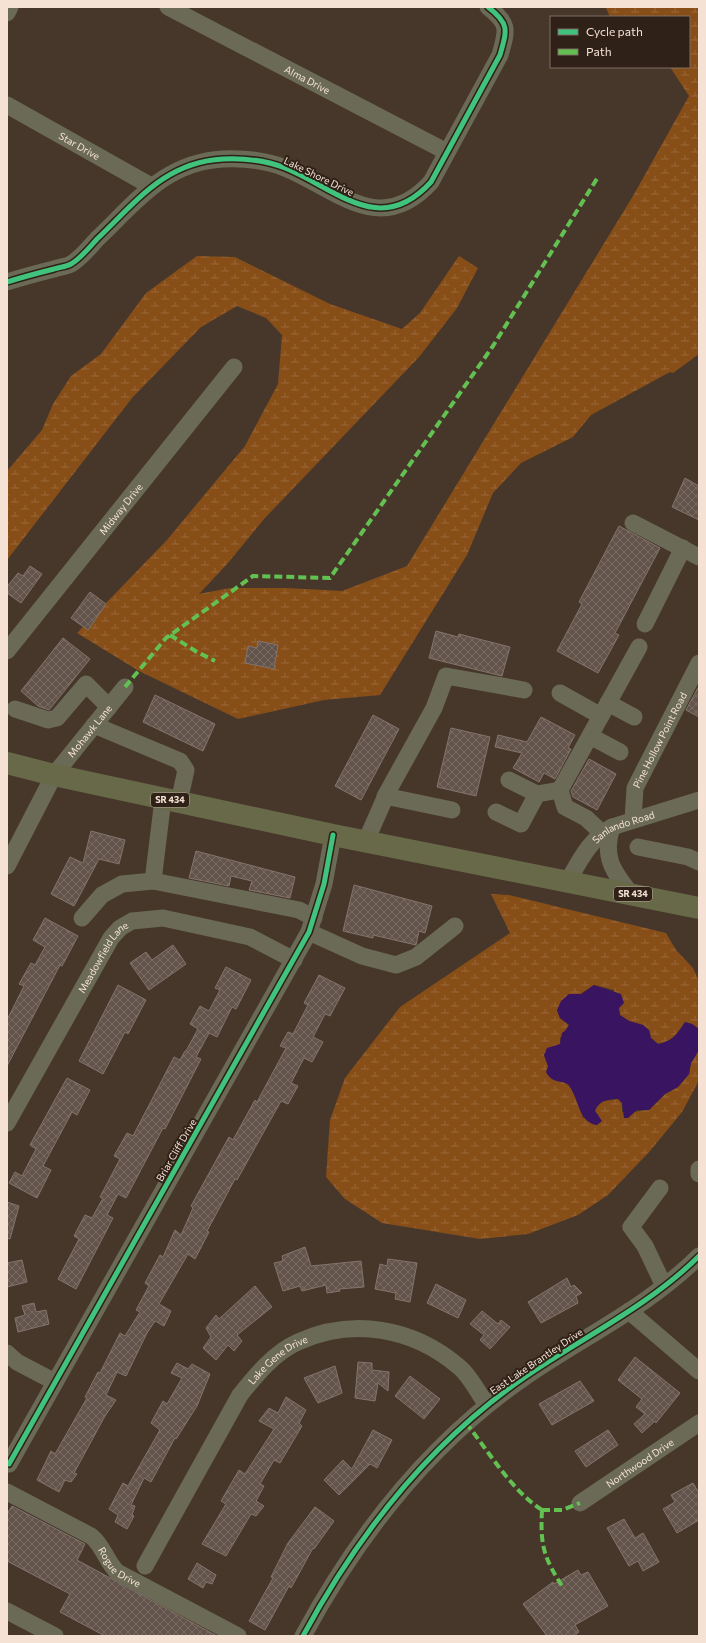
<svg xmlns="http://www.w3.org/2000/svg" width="706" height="1643" font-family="Commissioner,sans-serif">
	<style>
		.wetland { fill: url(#wetland-marsh) }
		.water { fill: #391561 }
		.building { fill: url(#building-cross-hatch); stroke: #83746c }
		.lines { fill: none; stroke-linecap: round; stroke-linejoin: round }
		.minor { stroke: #6a6a56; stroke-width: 17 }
		.major { stroke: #686949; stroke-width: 22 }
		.quiet { stroke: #63c152; stroke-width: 4; stroke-dasharray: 8 4; stroke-linecap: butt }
		.cycleway-casing { stroke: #2f2117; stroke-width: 8 }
		.cycleway { stroke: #40c37c; stroke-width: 5 }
		.labels { text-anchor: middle; stroke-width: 4; stroke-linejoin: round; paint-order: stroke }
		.shield { fill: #2f2117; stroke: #baa89c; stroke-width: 1 }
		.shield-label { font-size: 9px; font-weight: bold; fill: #f5e2d5 }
		.street-label { font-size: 10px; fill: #f5e2d5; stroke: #2f2117 }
	</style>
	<defs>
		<pattern id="wetland-marsh" width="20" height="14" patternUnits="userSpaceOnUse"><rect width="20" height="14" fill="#874e18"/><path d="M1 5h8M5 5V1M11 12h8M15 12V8" fill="none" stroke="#996739"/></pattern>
		<pattern id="building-cross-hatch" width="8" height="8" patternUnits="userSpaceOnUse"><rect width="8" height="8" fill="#62534b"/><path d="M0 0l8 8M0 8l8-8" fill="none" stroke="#796b64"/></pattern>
	</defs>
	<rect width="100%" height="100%" fill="#47372b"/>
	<!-- wetland -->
	<path class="wetland" d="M699,7V354L673,373L670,372L591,415L573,437L521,463L493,493L467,555L380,695L324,700L238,719L139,671L77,633L167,540L245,446L278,384L282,335L266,318L237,306L201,327L132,398L7,560V471L42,430L53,404L71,376L101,354L146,293L197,256L235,257L330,304L402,329L420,313L459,256L478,268L457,308L419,357L264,519L228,563L199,594L230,588H286L342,591L407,566L633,196L689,96L670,67H689V17H610L606,8Z
		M491,894L509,895L666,933L676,950L693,968L699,981V1029L692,1024L685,1022C677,1034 673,1041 658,1044L651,1038L649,1030L643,1025L629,1021L620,1015L614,990L594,985L581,994H569L557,1010L560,1018L569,1025L560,1038V1044L544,1055L548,1066L563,1082L569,1085L579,1104L583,1118L599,1116L595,1111L597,1104L603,1101L618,1099L622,1103V1112C632,1114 639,1110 649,1110L665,1094L678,1087L689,1074L691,1063L699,1050V1079L697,1084L682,1112L650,1151L608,1195L578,1215L528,1234L480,1239L382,1223L345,1199L326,1177L330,1120L345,1078L400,1007L510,933Z"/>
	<!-- water -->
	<path class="water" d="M594,985L621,994L624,1003L619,1008L620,1015L629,1021L643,1025L649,1030L651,1038L658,1044C673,1041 677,1034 685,1022L692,1024L699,1029V1050L691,1063L689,1074L678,1087L665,1094L649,1110H637L628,1118H624L622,1103L618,1099C607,1099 599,1101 595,1111L602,1121L597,1125C579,1123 579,1100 570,1087C564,1078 553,1086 546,1072L548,1066L544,1055L547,1048L560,1044L562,1033L566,1030L569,1025L560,1018L557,1010L561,1001L569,994H581Z"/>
	<!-- building -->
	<path class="building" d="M685,478L699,486V520L672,507Z
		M619,526L660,548L615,633L619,635L598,673L557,651L582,604L579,602Z
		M30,566L42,574L21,603L7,593V587L18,573L23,576Z
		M90,592L106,604L88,630L71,618Z
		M436,631L458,637L459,634L510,647L502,676L429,658Z
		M63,638L90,659L49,710L38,706L21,691Z
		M258,641L278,645L274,669L245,663L248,646L257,648Z
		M699,686V717L686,710Z
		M155,695L215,724L203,751L143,722Z
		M373,715L399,729L361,800L335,786Z
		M541,717L575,735L568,748L571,749L555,779L544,773L539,782L513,768L522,753L495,747L498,735L527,742Z
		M451,728L490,737L476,796L437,787Z
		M589,759L616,774L597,810L573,797L571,791Z
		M91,831L125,840L119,864L99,859L74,906L51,894L70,857L83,863Z
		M196,851L295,877L290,898L249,890L252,881L231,876L229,886L189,878Z
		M354,885L432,906L425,933L419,931L416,945L373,935V938L343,931Z
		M45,918L78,936L62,966L60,965L7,1066V1020L24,986L19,984L31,963L35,965L45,947L33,940Z
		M173,945L186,964L149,990L130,963L146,952L152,960Z
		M226,967L251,980L236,1009L232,1007L217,1037L209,1033L196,1057L201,1059L165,1129L163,1128L126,1198L118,1194L107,1215L113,1218L76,1289L58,1279L79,1239L74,1236L85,1215L92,1218L103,1198L100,1197L120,1159L114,1156L127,1133L133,1136L174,1057L180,1060L185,1051H186L198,1029L190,1024L200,1006L209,1011L220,990L215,988Z
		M319,975L345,988L330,1016L325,1014L313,1037L323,1042L312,1062L304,1058L291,1083L298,1086L288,1104L281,1101L237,1180L235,1179L207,1231L209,1232L195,1259L188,1254L159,1304L171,1311L164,1326L155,1321L147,1333L126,1376L117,1372L106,1395L116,1400L105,1416L74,1473L77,1474L71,1482L65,1480L59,1492L37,1480L51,1451L55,1454L87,1398L85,1397L98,1372L100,1373L120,1333L125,1336L140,1312L136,1310L149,1286L145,1283L160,1255L163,1257L175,1230L181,1235L193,1208L191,1206L229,1137L233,1140L255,1100L257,1102L286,1048L280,1046L288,1032L293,1034L308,1005L304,1003Z
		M118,985L146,1000L128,1034L125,1032L103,1074L79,1061Z
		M67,1078L90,1090L77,1115L72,1112L43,1166L51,1170L37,1198L9,1183L15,1172L22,1176L36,1149L30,1145Z
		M7,1202L19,1206L10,1239L7,1238Z
		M305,1247L311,1266L361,1261L364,1287L339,1289L340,1291L327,1293L326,1285L302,1291L300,1286L283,1291L274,1263L283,1261L282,1256Z
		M388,1259L417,1263L410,1302L395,1299L396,1293L375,1289L380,1264L387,1266Z
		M22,1260L27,1282L7,1287V1263Z
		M567,1278L571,1287L574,1285L582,1293L576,1296L578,1303L541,1323L528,1302Z
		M436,1284L466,1300L458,1318L427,1303Z
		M255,1286L272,1307L237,1335L242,1341L234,1351L228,1345L216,1360L203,1348L211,1337L206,1328L216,1315L219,1319Z
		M34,1303L36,1312L46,1310L49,1324L18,1332L15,1318L25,1315L22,1306Z
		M482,1311L498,1324L501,1320L510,1327L490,1349L480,1340L484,1335L470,1324Z
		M635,1357L680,1393L656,1423L655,1421L642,1433L634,1424L645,1414L636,1407L642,1399L618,1380Z
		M358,1362L372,1363V1370L389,1372L388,1391L378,1383L375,1401L355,1398Z
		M177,1363L188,1369L192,1364L210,1374L197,1406L176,1439L175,1438L151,1482L144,1478L131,1505L135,1506L132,1515L134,1516L127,1529L115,1522L118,1515L109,1509L123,1483L128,1486L160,1430L151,1423L163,1401L167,1404L182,1378L171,1373Z
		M335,1366L342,1393L318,1403L304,1378Z
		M410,1376L440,1399L424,1419L395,1396Z
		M580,1381L594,1401L552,1425L539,1404Z
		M286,1397L306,1410L299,1423L302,1426L280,1463L274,1460L260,1484L264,1486L256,1501L264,1506L256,1516L251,1514L226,1556L202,1544L226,1504L221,1501L239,1470L245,1474L274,1429L259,1421L269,1408L278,1413Z
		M373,1430L392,1440L377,1468L370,1464L339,1495L324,1480L343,1460L352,1469Z
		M608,1430L618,1445L586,1467L575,1451Z
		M693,1483L699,1493V1520L677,1533L663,1509L675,1502L671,1495Z
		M12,1506L85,1544L77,1560L217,1636H105L60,1612L70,1594L7,1561V1514Z
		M315,1507L334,1521L314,1549L313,1548L291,1588L289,1586L265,1630L249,1621L273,1578L271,1577L288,1543Z
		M624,1519L635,1538L643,1533L659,1562L643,1571L638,1561L629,1566L607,1528Z
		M197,1563L216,1575L212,1584L206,1582L203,1588L188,1579Z
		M578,1570L581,1575L588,1572L608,1606L575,1625L579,1632L574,1636H547L523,1604L553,1582L554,1584Z"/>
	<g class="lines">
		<!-- minor -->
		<g class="minor">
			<path id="s1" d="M168,7L447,152"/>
			<path d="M7,13L10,7"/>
			<path id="s2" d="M7,105L151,186"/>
			<path d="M7,282C23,277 38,273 54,269C59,267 66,267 71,264C80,259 90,247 97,239C136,202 165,162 223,159C245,158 265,160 285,168C337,189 380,238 431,182L500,55C507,30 510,24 488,7"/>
			<path d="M633,523L699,557"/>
			<path d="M645,624L683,548"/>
			<path id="s3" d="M7,651L234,367"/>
			<path d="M560,693L601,716"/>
			<path d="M608,703L634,717"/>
			<path d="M15,709L48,720L57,718L86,684L109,707"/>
			<path d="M94,725L180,761L186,770L179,802"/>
			<path d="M590,736L620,752"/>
			<path d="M509,780L537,794"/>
			<path d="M385,796L452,810"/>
			<path d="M163,799L153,881L299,910L314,918"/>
			<path d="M496,812L521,824L537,794L560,790"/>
			<path id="s4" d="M633,820L635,788L699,663"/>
			<path d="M612,827C602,857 613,871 631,894"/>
			<path d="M602,833L586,818L565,807L560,790L639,647"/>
			<path d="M366,841L388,791L434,708L446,676L524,690"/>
			<path d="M638,847L688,857L699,862"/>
			<path id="s5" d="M7,866L54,775L125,687"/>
			<path id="s6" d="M568,881C580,860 590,839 612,827L699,800"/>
			<path d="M82,918L102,895L122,884L153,881"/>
			<path d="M309,932L362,956L396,965L416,957L455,926"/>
			<path id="s7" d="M7,1123L111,938L120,928L132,921L163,918L250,937L294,960"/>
			<path d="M699,1169V1174"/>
			<path d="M660,1188L631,1227L645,1246L664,1286"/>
			<path d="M629,1311L699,1371"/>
			<path d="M7,1353L17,1362L55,1382"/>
			<path d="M9,1464L309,932L324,884L333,835"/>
			<path id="s8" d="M7,1492L91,1536C103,1545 106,1561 117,1572L238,1636"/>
			<path id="s9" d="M580,1503L699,1423"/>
			<path id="s10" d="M145,1566L240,1395C256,1375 275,1352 298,1342C353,1317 413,1328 458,1366C470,1375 478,1393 487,1405"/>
			<path d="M7,1611L55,1636"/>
			<path d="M303,1636C358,1534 429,1443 525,1377C583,1337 649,1306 699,1256"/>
		</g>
		<!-- major -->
		<path class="major" d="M7,763L54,775L333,835L699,908"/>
		<!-- quiet -->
		<path class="quiet" d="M170,635L197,652L215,661
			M125,687L166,638L253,576L330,578L493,346L598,177
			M466,1423C490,1453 511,1490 542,1510
			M542,1510C540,1547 544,1558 564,1589
			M542,1510H562L580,1503"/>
		<defs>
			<path id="cycleway" d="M7,282C23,277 38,273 54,269C59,267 66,267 71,264C80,259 90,247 97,239C136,202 165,162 223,159C245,158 265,160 285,168C337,189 380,238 431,182L500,55C507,30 510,24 488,7
				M9,1464L309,932L324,884L333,835
				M303,1636C358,1534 429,1443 525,1377C583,1337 649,1306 699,1256"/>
		</defs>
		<!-- cycleway casing -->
		<use href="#cycleway" class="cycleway-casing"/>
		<!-- cycleway -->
		<use href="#cycleway" class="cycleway"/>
	</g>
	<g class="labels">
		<!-- shield labels -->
		<g class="shield">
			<rect x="151" y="793" width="38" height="14" rx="3"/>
			<rect x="614" y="887" width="38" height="14" rx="3"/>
		</g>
		<g class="shield-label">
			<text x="170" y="803">SR 434</text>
			<text x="633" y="897">SR 434</text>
		</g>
		<!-- street labels -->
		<g class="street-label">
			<text dy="4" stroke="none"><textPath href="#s1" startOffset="157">Alma Drive</textPath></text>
			<text dy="4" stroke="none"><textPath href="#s2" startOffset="83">Star Drive</textPath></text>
			<text transform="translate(319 176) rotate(26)" y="4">Lake Shore Drive</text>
			<text dy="4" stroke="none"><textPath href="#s3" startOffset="182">Midway Drive</textPath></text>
			<text dy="4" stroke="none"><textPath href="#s5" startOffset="159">Mohawk Lane</textPath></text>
			<text dy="4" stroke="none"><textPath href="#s4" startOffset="86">Pine Hollow Point Road</textPath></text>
			<text dy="4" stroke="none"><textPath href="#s6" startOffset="81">Sanlando Road</textPath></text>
			<text dy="4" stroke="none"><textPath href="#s7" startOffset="192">Meadowfield Lane</textPath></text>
			<text transform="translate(176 1150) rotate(-60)" y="4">Briar Cliff Drive</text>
			<text transform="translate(536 1361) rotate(-34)" y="4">East Lake Brantley Drive</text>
			<text dy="4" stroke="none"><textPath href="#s10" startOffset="248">Lake Gene Drive</textPath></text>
			<text dy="4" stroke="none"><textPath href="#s9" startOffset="72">Northwood Drive</textPath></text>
			<text dy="4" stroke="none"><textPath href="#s8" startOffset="138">Rogue Drive</textPath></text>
		</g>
	</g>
	<!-- border -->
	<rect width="706" height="1643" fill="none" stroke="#f5e2d5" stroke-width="16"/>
	<!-- legend -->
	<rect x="550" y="16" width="140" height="52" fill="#2f2117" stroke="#7e6e63"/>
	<rect x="558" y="29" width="20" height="6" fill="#40c37c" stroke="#7e6e63"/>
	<text x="586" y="36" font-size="12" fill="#f5e2d5">Cycle path</text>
	<rect x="558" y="49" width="20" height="6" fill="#63c152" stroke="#7e6e63"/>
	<text x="586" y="56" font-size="12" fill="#f5e2d5">Path</text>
</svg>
